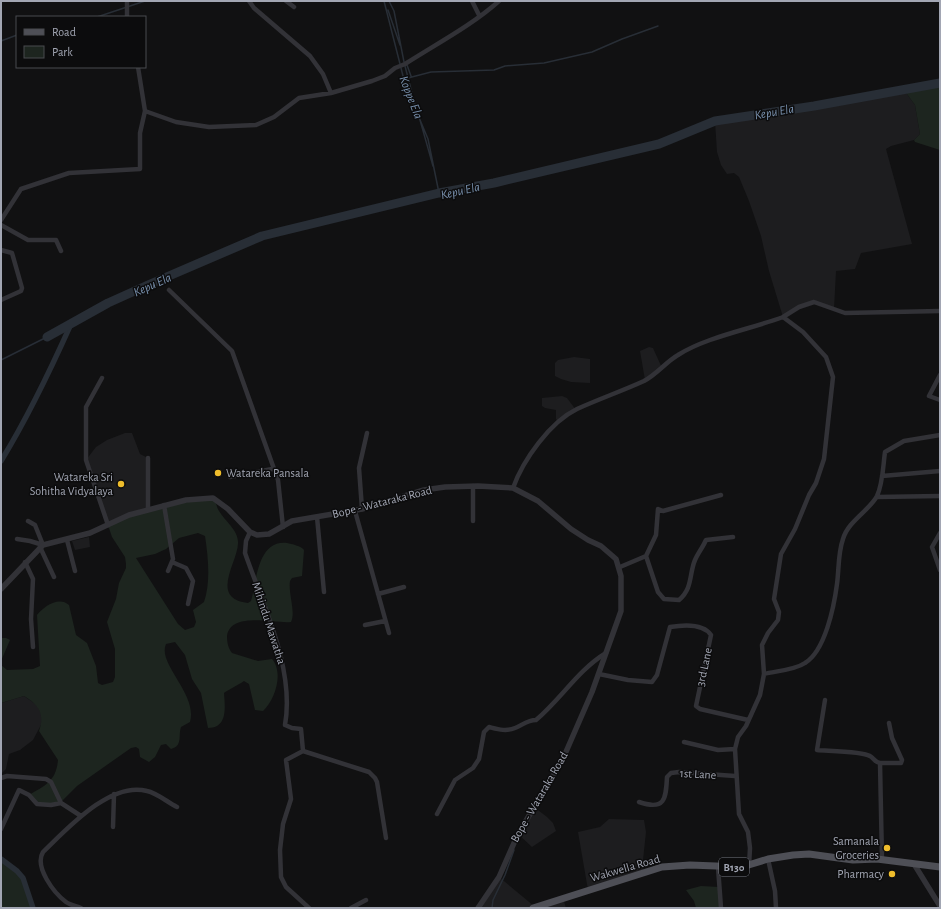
<svg xmlns="http://www.w3.org/2000/svg" width="941" height="909" font-family="'Alegreya Sans',sans-serif">
	<style>
		.built { fill: #1d1d1f }
		.green { fill: #1d251f; fill-rule: evenodd }
		.lines { fill: none; stroke-linecap: round; stroke-linejoin: round }
		.stream { stroke: #282e36; stroke-width: 1.5 }
		.canal { stroke: #282e36; stroke-width: 5.5 }
		.river { stroke: #282e36; stroke-width: 9 }
		.minor { stroke: #323237; stroke-width: 4.5 }
		.tertiary { stroke: #323237; stroke-width: 5.5 }
		.primary { stroke: #4e4f56; stroke-width: 7 }
		.poi-dot { fill: #efbd2c; stroke: #0c0c0d; stroke-width: 1.5 }
		.labels { text-anchor: middle; stroke-width: 3; stroke-linejoin: round; paint-order: stroke }
		.shield { fill: #0c0c0d; stroke: #757881; stroke-width: 1 }
		.shield-label { font-size: 11px; font-weight: bold; fill: #a2a6b3 }
		.poi-label { font-size: 12px; fill: #a2a6b3; stroke: #0c0c0d; text-anchor: end }
		.street-label { font-size: 12px; fill: #a2a6b3; stroke: #0c0c0d }
		.water-label { font-size: 13px; font-style: italic; fill: #7991ae; stroke: #0c0c0d }
	</style>
	<rect width="100%" height="100%" fill="#111112"/>
	<!-- built -->
	<path class="built" d="M904,90L915,105L920,134L914,140L891,146L886,149L912,244L861,253L855,269L836,271L834,309L814,302L783,317L769,271L761,236L749,201L739,177L734,173L727,174L721,165L717,152L715,121Z
		M649,347L653,348L662,368L645,380L640,351Z
		M574,357L590,359V383L571,382L561,379L555,376V363L558,360Z
		M562,396L567,398L576,410L559,423L556,419V410L545,408L542,406V398Z
		M125,433H132L140,454L148,458V509L108,525L86,460L96,447L107,440Z
		M89,537L90,547L75,550L72,541Z
		M24,696L37,705L42,715V723L33,740L20,750L9,754L6,769L1,774V703Z
		M534,807L547,817L553,823L556,831L532,847L518,834Z
		M609,819L644,820L646,832L643,860L644,874L588,890L578,832L600,827Z
		M499,877L534,906L563,898L566,908H478Z"/>
	<!-- green -->
	<path class="green" d="M940,83V150L915,142L914,140L920,134L915,105L904,90Z
		M213,498C217,503 216,506 219,511C225,521 238,530 238,542C239,561 208,598 248,603L251,601C257,581 257,540 287,543C292,544 301,546 304,550L302,576L292,578L290,581C288,593 296,612 291,622C275,624 231,611 227,636C227,642 228,648 232,653L258,661L272,659C284,673 275,700 263,711L255,710L249,684L244,681C243,682 225,692 224,693C225,707 228,728 208,728L201,693L192,679L185,655L175,642L166,644C157,664 198,694 190,722L181,727C178,736 183,746 171,749L166,744L161,745L155,757L149,762L140,757L139,749L136,747L131,748L77,786L60,803L37,804L29,795C46,785 56,781 58,760L39,731C45,714 39,705 24,696L1,703V665L7,670L33,669L40,666L37,615C44,606 59,596 69,605L76,635L87,643L96,666L98,683L102,685L113,682L115,677V649L107,622L116,599L119,583L126,568V564L125,557L112,537L108,525L151,508ZM198,533L205,536C208,556 211,582 204,602L193,610L196,622L194,627L185,630L178,624L136,558L155,554L166,549L179,538Z
		M1,638H6L10,640L1,661Z
		M1,859L17,871L23,878L33,908H1Z
		M701,886L719,887L721,908H696L694,901L686,890Z"/>
	<g class="lines">
		<!-- stream -->
		<path class="stream" d="M384,1L400,64
			M389,1L394,11L404,62
			M388,10L400,45
			M97,17L145,1
			M1,41L17,35
			M407,65L411,76
			M405,66L415,105
			M401,68L405,84L428,139L439,193
			M408,78L431,72L494,70L505,66L544,63L592,52L622,39L658,26
			M420,120L433,166
			M1,360L47,337
			M492,908L493,900L505,875L514,850"/>
		<!-- canal -->
		<path class="canal" d="M1,461C28,417 50,371 71,324
			M1,859L17,871L23,878L33,908"/>
		<!-- river -->
		<path class="river" d="M47,337L108,303L148,285L262,236L439,193L494,183L659,144L715,121L814,106L940,83"/>
		<!-- minor -->
		<path class="minor" d="M127,1V17
			M249,1L254,8L310,56L323,74L331,93
			M286,1L294,7
			M472,1L479,15
			M145,111L176,122L209,127L256,125L274,117L299,98L331,93L372,81L385,76L395,68L405,64C436,44 471,26 499,1
			M1,220L21,189L69,173L140,169V133L145,111L138,67
			M1,225L28,240H56L61,251
			M1,250L12,253L22,288L21,291L1,300
			M169,290L232,351L278,480L283,527
			M783,317L799,307L814,302L845,313L940,311
			M940,375L929,396L940,400
			M102,378L86,407V460L108,525
			M882,476L940,471
			M230,477L272,469
			M513,488C523,460 550,422 577,409C599,399 622,391 644,381C657,374 666,362 678,355C706,337 751,329 783,317L803,332L826,357L833,377L824,459L816,483L809,495L795,529L781,554L774,599L779,612L778,620L768,633L762,645L764,674L760,695L746,726L738,737L735,749L739,814L748,832L750,848L749,866
			M877,497L940,496
			M164,505L173,559L168,571
			M148,509V458
			M362,509L359,468L367,433
			M355,511L389,633
			M317,517L324,592
			M473,521V486
			M250,532L246,541L245,553C263,605 295,669 285,725L292,728L301,729L303,751
			M940,533L932,547L940,570
			M17,539L30,541L43,545L35,525L28,521
			M67,540L75,571
			M40,547L54,577
			M646,556L656,535L658,509L663,511L721,495
			M25,562L33,579L31,619L33,647
			M172,562L186,568L193,581L188,604
			M620,567L646,556L658,592L664,599L679,600C693,588 689,574 695,560C698,553 703,547 706,540L733,537
			M378,594L404,587
			M365,625L385,621
			M599,674L628,680L652,682L657,675L670,627C682,625 703,623 711,635L696,706L700,709L748,720
			M764,674C776,671 795,670 805,663C825,651 834,607 837,584C839,569 838,553 843,539C848,521 870,510 877,496C883,483 883,466 885,452L904,441L940,435
			M825,700L817,750C828,751 862,751 870,756C874,758 874,762 880,763L882,860
			M684,742L718,750L735,749
			M880,763H901L902,760L892,738L889,723
			M1,778L7,776L46,779L51,782L61,803
			M639,802C665,811 666,799 667,777L671,773L679,772L735,776
			M437,814L455,780L473,768L479,759L484,732L489,727C497,729 506,732 515,728C523,725 527,720 536,720C561,699 578,670 606,653
			M113,827L114,794
			M1,829L19,790L29,795L37,804L51,805L61,803L81,816
			M768,859L775,891L776,908
			M718,867L721,908
			M81,908C76,906 70,905 66,902C54,893 34,867 43,852C67,829 110,781 147,791C157,793 167,802 177,807
			M309,908L286,887L281,877L280,850L283,824L291,799L286,760L303,751L369,772L375,778L377,782L386,838
			M351,908L366,900"/>
		<!-- tertiary -->
		<path class="tertiary" d="M1,589L43,545L90,533L129,515L186,500L213,498L228,509L250,532L257,535L269,534L292,521L362,509L424,490L445,487L478,486L513,488L538,501L571,529L588,540L601,546L616,559L621,576V611L592,692L562,761L518,834L499,877L478,908
			M914,864L940,906"/>
		<!-- primary -->
		<path class="primary" d="M533,908L662,867L690,865L742,867L768,859L793,855L809,854L853,860L877,859L940,867"/>
	</g>
	<!-- markers -->
	<g class="poi-dot">
		<circle cx="218" cy="473" r="4"/>
		<circle cx="121" cy="484" r="4"/>
		<circle cx="887" cy="848" r="4"/>
		<circle cx="892" cy="874" r="4"/>
	</g>
	<g class="labels">
		<!-- shield labels -->
		<rect class="shield" x="719" y="858" width="30" height="18" rx="3"/>
		<g class="shield-label">
			<text x="734" y="871">B130</text>
		</g>
		<!-- poi labels -->
		<g class="poi-label">
			<text x="226" y="477" text-anchor="start">Watareka Pansala</text>
			<text x="113" y="481">Watareka Sri<tspan x="113" dy="14">Sohitha Vidyalaya</tspan></text>
			<text x="879" y="845">Samanala<tspan x="879" dy="14">Groceries</tspan></text>
			<text x="884" y="878">Pharmacy</text>
		</g>
		<!-- street labels -->
		<g class="street-label">
			<text transform="translate(382 502) rotate(-14)" y="4">Bope - Wataraka Road</text>
			<text transform="translate(269 623) rotate(72)" y="4">Mihindu Mawatha</text>
			<text transform="translate(704 667) rotate(-78)" y="4">3rd Lane</text>
			<text transform="translate(698 774) rotate(3)" y="4">1st Lane</text>
			<text transform="translate(539 797) rotate(-60)" y="4">Bope - Wataraka Road</text>
			<text transform="translate(625 868) rotate(-16)" y="4">Wakwella Road</text>
		</g>
		<!-- water labels -->
		<g class="water-label">
			<text transform="translate(412 97) rotate(69)" y="5">Koppe Ela</text>
			<text transform="translate(774 111) rotate(-10)" y="5">Kepu Ela</text>
			<text transform="translate(460 190) rotate(-13)" y="5">Kepu Ela</text>
			<text transform="translate(152 284) rotate(-24)" y="5">Kepu Ela</text>
		</g>
	</g>
	<!-- border -->
	<rect width="941" height="909" fill="none" stroke="#a2a6b3" stroke-width="4"/>
	<!-- legend -->
	<rect x="16" y="16" width="130" height="52" fill="#0c0c0d" stroke="#484a4f"/>
	<rect x="24" y="29" width="20" height="6" fill="#4e4f56" stroke="#484a4f"/>
	<text x="52" y="36" font-size="12" fill="#a2a6b3">Road</text>
	<rect x="24" y="46" width="20" height="12" fill="#1d251f" stroke="#484a4f"/>
	<text x="52" y="56" font-size="12" fill="#a2a6b3">Park</text>
</svg>
